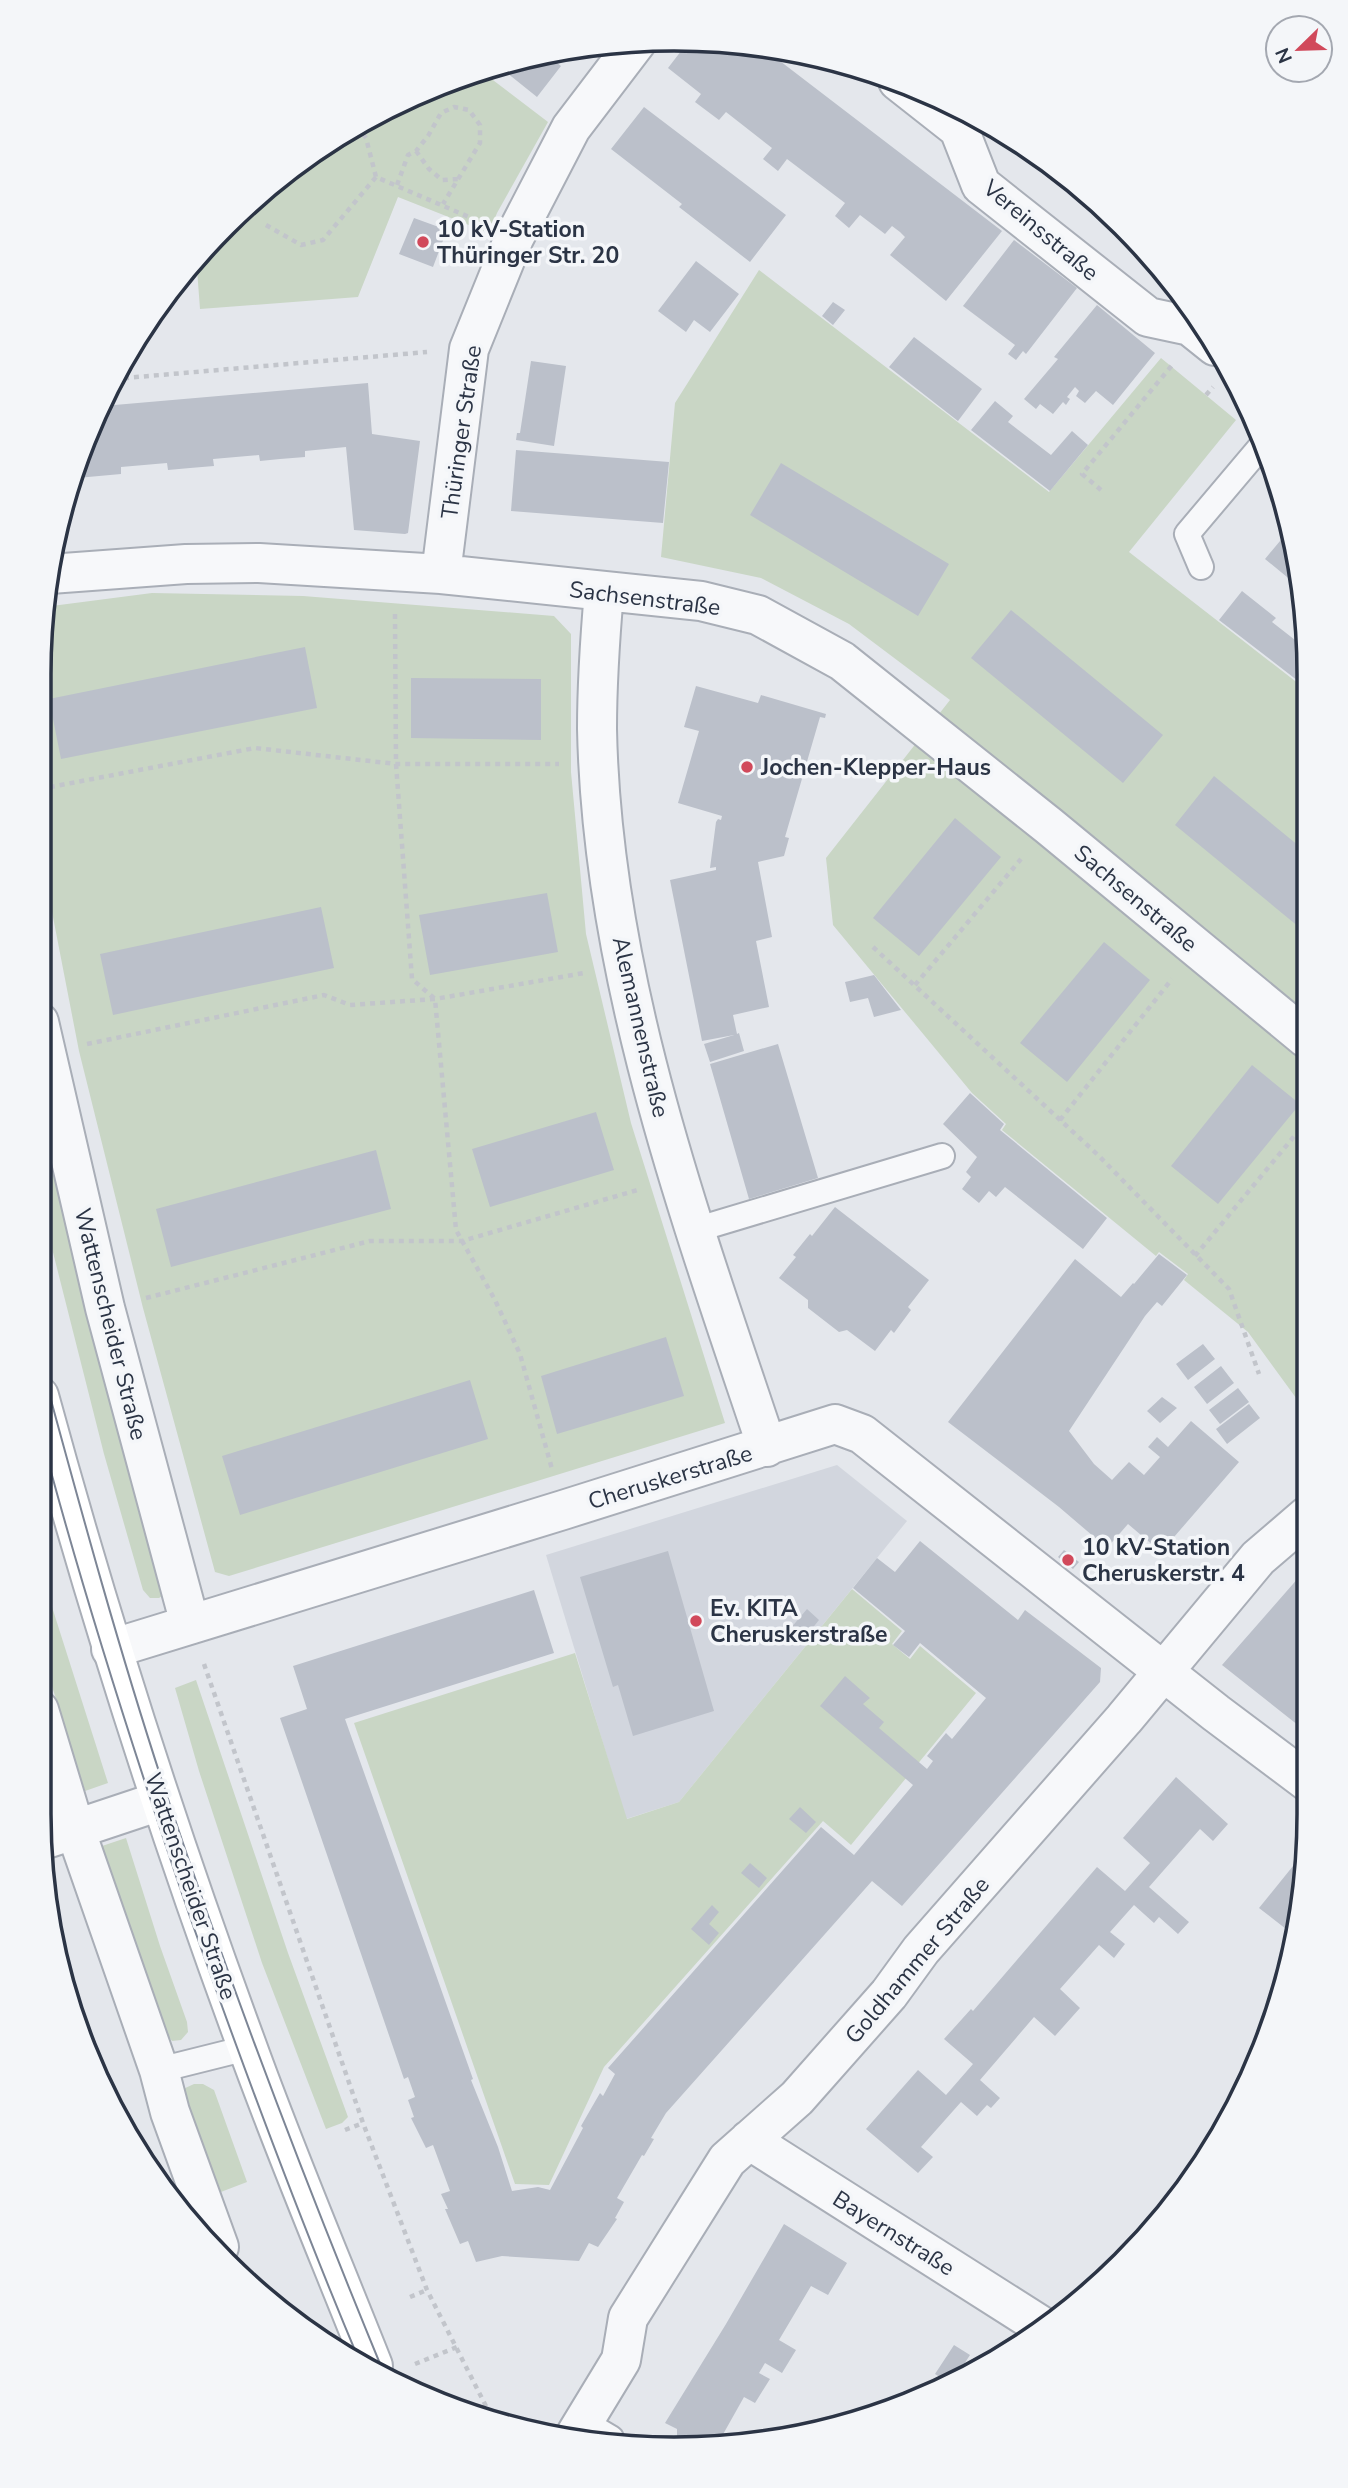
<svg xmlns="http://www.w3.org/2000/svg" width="1348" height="2488" font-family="'Nunito Sans',sans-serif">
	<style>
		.built { fill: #d2d6de }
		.green { fill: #c9d6c5 }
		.building { fill: #bbc0ca }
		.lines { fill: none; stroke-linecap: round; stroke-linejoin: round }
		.service-casing { stroke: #a9aeb7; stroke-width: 28 }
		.minor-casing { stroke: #a9aeb7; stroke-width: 42 }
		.secondary-casing { stroke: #a9aeb7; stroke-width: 42 }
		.path { stroke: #c2c5cb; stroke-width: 4.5; stroke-dasharray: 5 5; stroke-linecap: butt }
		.service { stroke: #f7f8fa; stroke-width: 24 }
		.minor { stroke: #f7f8fa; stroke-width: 38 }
		.secondary { stroke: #fff; stroke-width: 38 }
		.tram { stroke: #7d8696; stroke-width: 2 }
		.poi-dot { fill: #d1495b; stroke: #f4f6f9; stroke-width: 2.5 }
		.labels { text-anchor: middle; stroke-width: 7; stroke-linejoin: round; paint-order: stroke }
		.poi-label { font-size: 23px; font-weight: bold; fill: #2b3445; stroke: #f4f6f9; text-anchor: start }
		.street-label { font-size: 23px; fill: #2b3445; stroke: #f4f6f9 }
		.rim { fill: none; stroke: #2b3445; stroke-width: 3.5 }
	</style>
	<rect width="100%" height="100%" fill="#e4e7ec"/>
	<!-- built -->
	<path class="built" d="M837,1465L907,1521L679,1802L626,1819L546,1555Z"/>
	<!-- green -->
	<path class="green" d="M481,71L548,122L497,213L489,233L398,197L358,297L200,309L196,256L287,170L393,104Z
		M759,270L1049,492L1161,358L1236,420L1129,552L1304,688L1307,1413L1248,1332L1184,1280L1188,1274L1159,1252L1156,1256L1002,1130L1006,1124L972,1093L833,925L826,858L950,700L849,624L761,578L661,557L675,403Z
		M152,593L303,596L554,616L571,634V772L586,934L631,1123L725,1423L229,1576L215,1572L143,1308L79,1051L40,850V633L44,607Z
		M39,1099L166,1593L159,1598H150L143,1590L104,1454L39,1197Z
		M39,1566L108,1783L85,1791L39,1645Z
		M852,1589L902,1631L892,1644L910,1659L920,1646L976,1693L851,1845L823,1821L604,2067L549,2185L515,2184L354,1723L575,1653L627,1819L679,1802Z
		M196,1680L288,1953L348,2117L342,2123L326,2129L262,1963L199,1771L175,1688Z
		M126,1838L160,1946L187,2022L188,2032L181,2040L172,2041L164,2030L136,1952L102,1846Z
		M194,2084H203L214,2090L247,2182L213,2195L181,2090Z"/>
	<!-- building -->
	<path class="building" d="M688,42L759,45L1002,231L946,301L890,255L905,237L900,232L892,226L885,234L860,215L849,228L835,216L845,203L787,159L778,171L763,159L772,148L726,112L719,120L695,102L701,94L668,68Z
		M546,54L561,66L537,97L497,65L509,60Z
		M644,107L786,215L750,262L679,207L682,204L611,149Z
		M414,218L447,230L433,267L399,254Z
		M1014,240L1077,288L1026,354L1023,351L1016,360L1008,354L1015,345L963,306Z
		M696,261L739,294L710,332L694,320L686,332L658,311Z
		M833,302L845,310L833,325L822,316Z
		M1097,305L1155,353L1113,405L1096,391L1085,403L1076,396L1079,391L1075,387L1067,397L1070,399L1066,405L1063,402L1053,414L1040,404L1036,409L1024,399L1058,359L1054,357Z
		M914,337L982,389L958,421L889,367Z
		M531,361L566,366L554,446L516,440L517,433H520Z
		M368,383L372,434L420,441L408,533L405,534L354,530L346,447L305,451V457L280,459L260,461L259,455L213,459L214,466L190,468L168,470L167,463L121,467V474L77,478L76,472L103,406Z
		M995,401L1013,416L1008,422L1051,455L1072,431L1088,445L1050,491L971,430Z
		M516,450L669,462L663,523L511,511Z
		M781,463L949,564L918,616L750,515Z
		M1290,529L1304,591L1265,559Z
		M1242,591L1276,618L1272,622L1304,647V681L1302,684L1219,620Z
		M1011,610L1163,735L1123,783L971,658Z
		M305,647L317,708L61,759L49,699Z
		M411,678L541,679V740L411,738Z
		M696,686L758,703L761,695L826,714L825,718L820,717L785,837L789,838L784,856L758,862L772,937L756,941L769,1007L733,1015L737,1034L739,1033L744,1051L710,1062L704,1044L734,1035L702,1041L670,880L716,870V867L710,868L716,822L718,819L721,820L722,816L678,803L699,731L684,727Z
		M1214,776L1305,851V932L1175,825Z
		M955,818L1001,857L919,956L873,918Z
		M547,893L558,952L430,975L419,915Z
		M321,907L334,968L113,1015L100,954Z
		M1104,942L1150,980L1067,1082L1020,1043Z
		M874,975L887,992L901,1010L874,1017L868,998L850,1002L845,982Z
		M778,1044L818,1178L749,1199L710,1064Z
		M1252,1065L1300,1104L1218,1204L1171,1166Z
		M970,1093L1004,1124L1000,1130L1107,1218L1083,1249L1005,1187L996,1197L989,1191L979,1203L962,1189L971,1177L966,1172L977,1157L943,1124Z
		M596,1112L614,1170L490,1207L472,1149Z
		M376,1150L391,1209L171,1267L156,1209Z
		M835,1207L929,1280L908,1307L911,1310L894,1333L891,1330L875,1351L847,1330L839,1332L808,1308V1300L779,1278L796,1257L793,1255L810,1234L812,1236Z
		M1159,1254L1187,1275L1162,1306L1157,1302L1145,1316L1069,1431L1094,1464L1112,1480L1129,1462L1144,1475L1160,1457L1148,1447L1157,1437L1168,1447L1191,1421L1239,1462L1161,1552L1128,1524L1107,1548L1059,1507L948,1422L1075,1259L1121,1297L1133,1283L1134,1284Z
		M666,1337L684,1396L557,1434L541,1376Z
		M1203,1344L1215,1359L1188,1380L1176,1364Z
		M1221,1366L1234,1383L1207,1404L1194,1387Z
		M470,1380L488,1439L240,1515L222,1456Z
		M1238,1388L1249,1402L1220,1424L1209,1410Z
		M1162,1397L1177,1408L1160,1423L1147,1411Z
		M1249,1404L1260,1418L1227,1444L1216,1429Z
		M920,1541L1018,1620L1025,1610L1101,1668L1100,1682L902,1906L872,1881L730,2041L666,2113L651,2138L654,2139L644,2156L642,2155L617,2198L624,2202L615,2218L617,2219L598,2247L589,2243L579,2261L502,2256L476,2262L468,2241L460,2244L445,2209H448L441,2194L450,2191L433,2145L426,2148L411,2118L414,2117L408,2100L415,2097L408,2077L404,2079L280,1718L307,1709L293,1666L534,1590L554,1653L345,1719L473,2079L471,2080L498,2147L512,2191L538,2187L550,2190L583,2128L581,2126L600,2093L603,2096L615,2074L608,2068L821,1827L854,1855L913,1785L820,1706L845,1676L870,1698L863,1704L884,1722L879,1728L927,1769L933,1761L927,1756L946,1733L952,1739L986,1698L920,1643L909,1657L893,1645L905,1631L853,1588L877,1558L895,1572Z
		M1064,1550L1079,1562L1073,1569L1058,1557Z
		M668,1551L714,1711L633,1736L618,1685L613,1687L580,1577Z
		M1307,1568V1592L1308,1733L1222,1665Z
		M807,1609L819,1620L803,1640L790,1629Z
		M1176,1777L1228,1824L1213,1841L1200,1829L1149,1887L1189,1922L1178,1934L1159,1917L1154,1923L1134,1905L1110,1932L1125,1944L1114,1958L1099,1945L1060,1989L1080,2008L1055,2036L1034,2017L980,2080L1000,2098L991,2108L987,2105L977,2116L961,2102L921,2147L933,2157L918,2173L866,2129L918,2070L946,2095L973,2064L944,2039L971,2009L973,2011L1097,1867L1125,1891L1150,1863L1123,1838Z
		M800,1807L816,1822L806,1833L789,1819Z
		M750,1863L767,1878L759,1888L741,1873Z
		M1293,1866L1305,1875L1295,1936L1259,1908Z
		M712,1905L719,1912L709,1924L719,1933L709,1945L691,1929Z
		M784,2224L847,2263L828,2295L811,2286L779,2340L796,2350L782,2373L765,2363L759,2373L770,2379L755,2403L744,2397L717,2445L721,2447L677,2444V2429L665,2423L726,2324Z
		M954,2345L970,2355L955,2378L948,2382L935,2374Z"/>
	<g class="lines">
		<defs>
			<path id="service" d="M1201,567L1187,534L1263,444
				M695,1230L942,1156
				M159,2070L247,2048
				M584,2422L611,2438"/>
			<path id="minor" d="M898,81L959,129L981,185L1148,317L1190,326L1215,346
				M50,574L186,564L259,563L441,574L701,601L758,615L842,661L1049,826L1306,1038
				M441,574L469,349L514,238L571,128L638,40
				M604,592C600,638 597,683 597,729C602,977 689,1214 767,1447
				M39,1022L105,1308L190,1624
				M111,1649L563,1510L835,1424L862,1434L1216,1713L1308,1782
				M39,1710L75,1829L159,2070L170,2112L219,2247
				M43,1840L160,1801
				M749,2140L1040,2325
				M576,2434L621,2360L628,2318L727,2160L797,2098L889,1994L921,1950L1124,1719L1258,1558L1307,1516"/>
			<path id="secondary" d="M39,1396C99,1616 168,1832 247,2046C286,2154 331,2260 373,2366"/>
		</defs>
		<!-- service casing -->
		<use href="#service" class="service-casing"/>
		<!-- minor casing -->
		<use href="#minor" class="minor-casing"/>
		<!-- secondary casing -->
		<use href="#secondary" class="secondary-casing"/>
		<!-- path -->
		<path class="path" d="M357,126L366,138L376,177L476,220
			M416,151L429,169L442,180L459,179
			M397,185L408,155L416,151L428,136L441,113L454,107L469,110L480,125V143L443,204
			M266,225L301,245L323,240L376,177
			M114,379L427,352
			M1206,395L1213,387
			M1101,490L1082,474L1173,364
			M395,614L396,764L412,979L435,999L456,1230L495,1300L520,1354L552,1469
			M40,789L255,748L396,764H559
			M873,947L1098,1155L1229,1289L1259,1374
			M915,985L1021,859
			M87,1044L324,995L350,1005L435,999L584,973
			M1060,1120L1172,979
			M1195,1256L1306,1122
			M146,1298L370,1241H462L641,1189
			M204,1664L363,2123L427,2290L493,2420
			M345,2130L363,2123
			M410,2297L427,2290
			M415,2364L457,2347"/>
		<!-- service -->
		<use href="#service" class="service"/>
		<!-- minor -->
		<use href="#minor" class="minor"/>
		<!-- secondary -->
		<use href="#secondary" class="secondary"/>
		<!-- tram -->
		<path class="tram" d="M39,1356C79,1503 119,1651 167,1796C232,1990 305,2182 383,2371
			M39,1427C82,1591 134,1753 189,1914C242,2064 297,2213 359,2360"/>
	</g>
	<!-- markers -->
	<g class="poi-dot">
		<circle cx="423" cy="242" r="7"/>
		<circle cx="747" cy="767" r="7"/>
		<circle cx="1068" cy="1560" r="7"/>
		<circle cx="696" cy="1621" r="7"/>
	</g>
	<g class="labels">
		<!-- poi labels -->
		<g class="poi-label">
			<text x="437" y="237">10 kV-Station<tspan x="437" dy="26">Thüringer Str. 20</tspan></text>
			<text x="761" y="775">Jochen-Klepper-Haus</text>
			<text x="1082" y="1555">10 kV-Station<tspan x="1082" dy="26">Cheruskerstr. 4</tspan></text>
			<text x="710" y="1616">Ev. KITA<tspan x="710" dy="26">Cheruskerstraße</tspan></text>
		</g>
		<!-- street labels -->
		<g class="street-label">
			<text transform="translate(1041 230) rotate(40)" y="8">Vereinsstraße</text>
			<text transform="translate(461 432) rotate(-82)" y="8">Thüringer Straße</text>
			<text transform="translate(645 598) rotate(7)" y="8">Sachsenstraße</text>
			<text transform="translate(1136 898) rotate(40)" y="8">Sachsenstraße</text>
			<text transform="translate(641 1027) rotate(77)" y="8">Alemannenstraße</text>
			<text transform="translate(111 1324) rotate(76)" y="8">Wattenscheider Straße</text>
			<text transform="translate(670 1477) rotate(-17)" y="8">Cheruskerstraße</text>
			<text transform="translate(191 1886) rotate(71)" y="8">Wattenscheider Straße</text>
			<text transform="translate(917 1960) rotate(-50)" y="8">Goldhammer Straße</text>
			<text transform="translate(894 2233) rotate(32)" y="8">Bayernstraße</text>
		</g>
	</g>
	<!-- crop -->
	<path d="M0 0H1348V2488H0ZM674 51H674A623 623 0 0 1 1297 674V1814A623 623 0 0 1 674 2437H674A623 623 0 0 1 51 1814V674A623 623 0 0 1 674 51Z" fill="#f4f6f9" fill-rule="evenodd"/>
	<path class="rim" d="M674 51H674A623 623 0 0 1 1297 674V1814A623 623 0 0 1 674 2437H674A623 623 0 0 1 51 1814V674A623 623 0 0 1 674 51Z"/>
	<!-- north arrow -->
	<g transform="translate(1299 49) rotate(247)"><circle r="33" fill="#f4f6f9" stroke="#a4a8b1" stroke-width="2"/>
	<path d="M0-5L12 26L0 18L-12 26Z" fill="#d1495b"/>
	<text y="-10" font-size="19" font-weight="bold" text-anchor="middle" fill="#2b3445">N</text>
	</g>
</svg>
